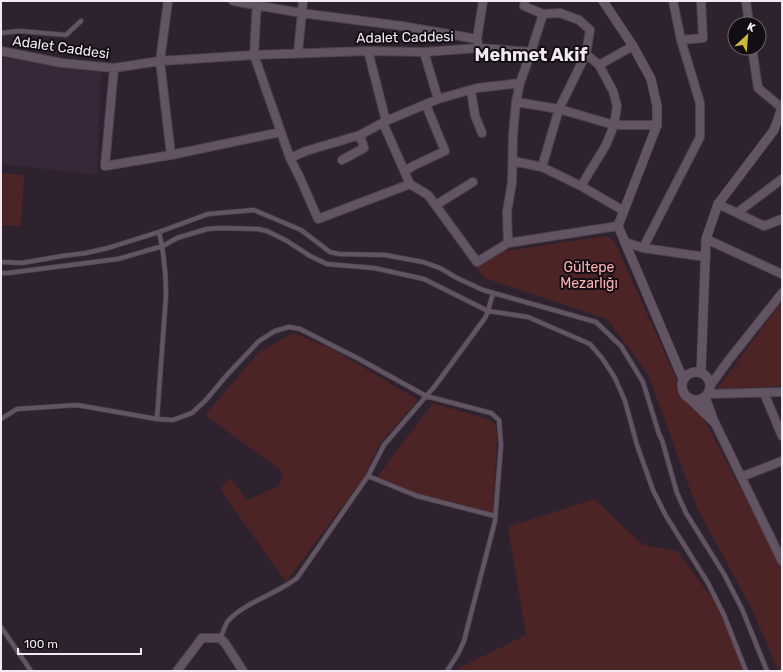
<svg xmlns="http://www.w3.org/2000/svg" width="783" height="672" font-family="Rubik,sans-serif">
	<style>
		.built { fill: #382639 }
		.green { fill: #4c2425 }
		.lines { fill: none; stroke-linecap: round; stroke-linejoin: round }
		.service-casing { stroke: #4c404c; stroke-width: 5.5 }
		.minor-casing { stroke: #4c404c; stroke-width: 10 }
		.tertiary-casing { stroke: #4c404c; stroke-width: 10 }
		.service { stroke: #635463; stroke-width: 4 }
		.minor { stroke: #635463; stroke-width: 8 }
		.tertiary { stroke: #635463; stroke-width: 9 }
		.labels { text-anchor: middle; stroke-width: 4; stroke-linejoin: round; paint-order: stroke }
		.street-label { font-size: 14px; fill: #f2e9f2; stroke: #130e14 }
		.park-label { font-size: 14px; fill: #fdb0af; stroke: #130e14 }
		.district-label { font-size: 18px; font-weight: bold; fill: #f2e9f2; stroke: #130e14 }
	</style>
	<rect width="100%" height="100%" fill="#2f222f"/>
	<!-- built -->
	<path class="built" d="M1,57L101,72L97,175L1,164Z"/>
	<!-- green -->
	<path class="green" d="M1,173L24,175L21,226L1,225Z
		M606,236L614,241L686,400L704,419L782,568V671H778L753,611L697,508L648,374L607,319L484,278L474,264L500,252Z
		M782,301V386L717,389Z
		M293,333L332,349L418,400L380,443L364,477L286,582L220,489L230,478L247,500L279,486L283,472L205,415L259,352Z
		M433,403L490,420L495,424L497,435L493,514L415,494L377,477Z
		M594,499L643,545L677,551L712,598L748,671H457L459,668L526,635L508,527Z"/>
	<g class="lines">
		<defs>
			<path id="service" d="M1,33L20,31L66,35L81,21
				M1,262L22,263L62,256L86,253L108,248L159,232L208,214L254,210L301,230L330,252L339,254L385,255L423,262L440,268L457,278L483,290L596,322L621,346L643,382L659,434L662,440L677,493L686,513L724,574L742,609L767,671
				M1,273H8L118,259L163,246L177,238L207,229L221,228L258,229L267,231L287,241L310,256L327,264L374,268L424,279L488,311L528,317L590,344L602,358L615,378L625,401L637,445L653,490L666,516L708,583L724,615L746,671
				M1,419L17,409L77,405L157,419L173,420L192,413L205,401L227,375L259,341L275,331L289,327L300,329L359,359L426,396L491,413L499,420L501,445L495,521L464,641L458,654L447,671
				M157,419L166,295C166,274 164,253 159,232
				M368,476L417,496L495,516
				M1,627L31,671
				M220,638C223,633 225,625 228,621C245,602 277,594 297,578L368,476L384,445L435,386L485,318L488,311L493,293"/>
			<path id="minor" d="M168,1L160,61L171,155
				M233,1L301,13L402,26L477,39
				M257,1L254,55L290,158L300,178L318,219L410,184L428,195L477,262L508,243
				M525,1L524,6L543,14L560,13L579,20L590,30L586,54L559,109L542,167
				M746,1L749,24
				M681,40L703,38L701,1
				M478,44L477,39L483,1
				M752,48L758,88L782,108
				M1,51L62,63L114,68L160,61L254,55L368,51L424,52L479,48L531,52L520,83L516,102L513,134L512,182L507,212L508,243L618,226
				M368,51L386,121
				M424,52L438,99
				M531,52L543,14
				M298,53L303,1
				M599,65L633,46
				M114,68L105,166L171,155L281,132
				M471,90L475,116L482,133
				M516,102L559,109L614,125H657
				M383,123L410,184
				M290,158L306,151L360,135L386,121L438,99L477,88L520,83
				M342,160L364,148L360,135
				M513,161L542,167L581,186L624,211
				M405,171L413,166L445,151L426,105
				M581,186L606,145L614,125L617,106L613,91L599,65L586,54
				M718,204L737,213L782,179
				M436,205L473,182
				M737,213L764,226L782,219
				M706,239L782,274
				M625,242L643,248L700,137V103L681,40L673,1
				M643,248L706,257
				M710,386L728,361L782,293
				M764,393L782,436
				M708,394L782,392
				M715,423L782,561
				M741,477L782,461
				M177,671L202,638H220L225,643L243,671"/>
			<path id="tertiary" d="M603,1L633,46L651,79L657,106V125L618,226L683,379
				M682 386a14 14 0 1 1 28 0a14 14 0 1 1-28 0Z
				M701,373L706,239L718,204L774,130L782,108
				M705,397L713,419
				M690,399L715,423"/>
		</defs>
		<!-- service casing -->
		<use href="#service" class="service-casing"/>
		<!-- minor casing -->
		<use href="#minor" class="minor-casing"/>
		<!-- tertiary casing -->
		<use href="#tertiary" class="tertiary-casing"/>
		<!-- service -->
		<use href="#service" class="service"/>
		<!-- minor -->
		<use href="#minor" class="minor"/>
		<!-- tertiary -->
		<use href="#tertiary" class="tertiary"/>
	</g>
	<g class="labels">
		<!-- street labels -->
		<g class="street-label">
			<text transform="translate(405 37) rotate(-1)" y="5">Adalet Caddesi</text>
			<text transform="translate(61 47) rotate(8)" y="5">Adalet Caddesi</text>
		</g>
		<!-- park labels -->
		<g class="park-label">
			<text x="589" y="272">Gültepe<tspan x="589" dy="16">Mezarlığı</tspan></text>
		</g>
		<!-- district labels -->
		<g class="district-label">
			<text x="531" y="61">Mehmet Akif</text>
		</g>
	</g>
	<!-- border -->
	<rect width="783" height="672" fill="none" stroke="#f2e9f2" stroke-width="4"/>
	<!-- north arrow -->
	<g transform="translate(747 36) rotate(26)"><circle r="19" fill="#130e14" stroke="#6c666d"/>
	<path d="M0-3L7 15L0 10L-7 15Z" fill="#cbb939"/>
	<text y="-6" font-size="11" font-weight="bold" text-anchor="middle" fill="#f2e9f2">K</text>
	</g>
	<!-- scale -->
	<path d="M18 648v6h123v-6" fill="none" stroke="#f2e9f2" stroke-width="2"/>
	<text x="24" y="648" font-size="12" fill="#f2e9f2" stroke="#130e14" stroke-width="3" paint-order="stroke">100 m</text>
</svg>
